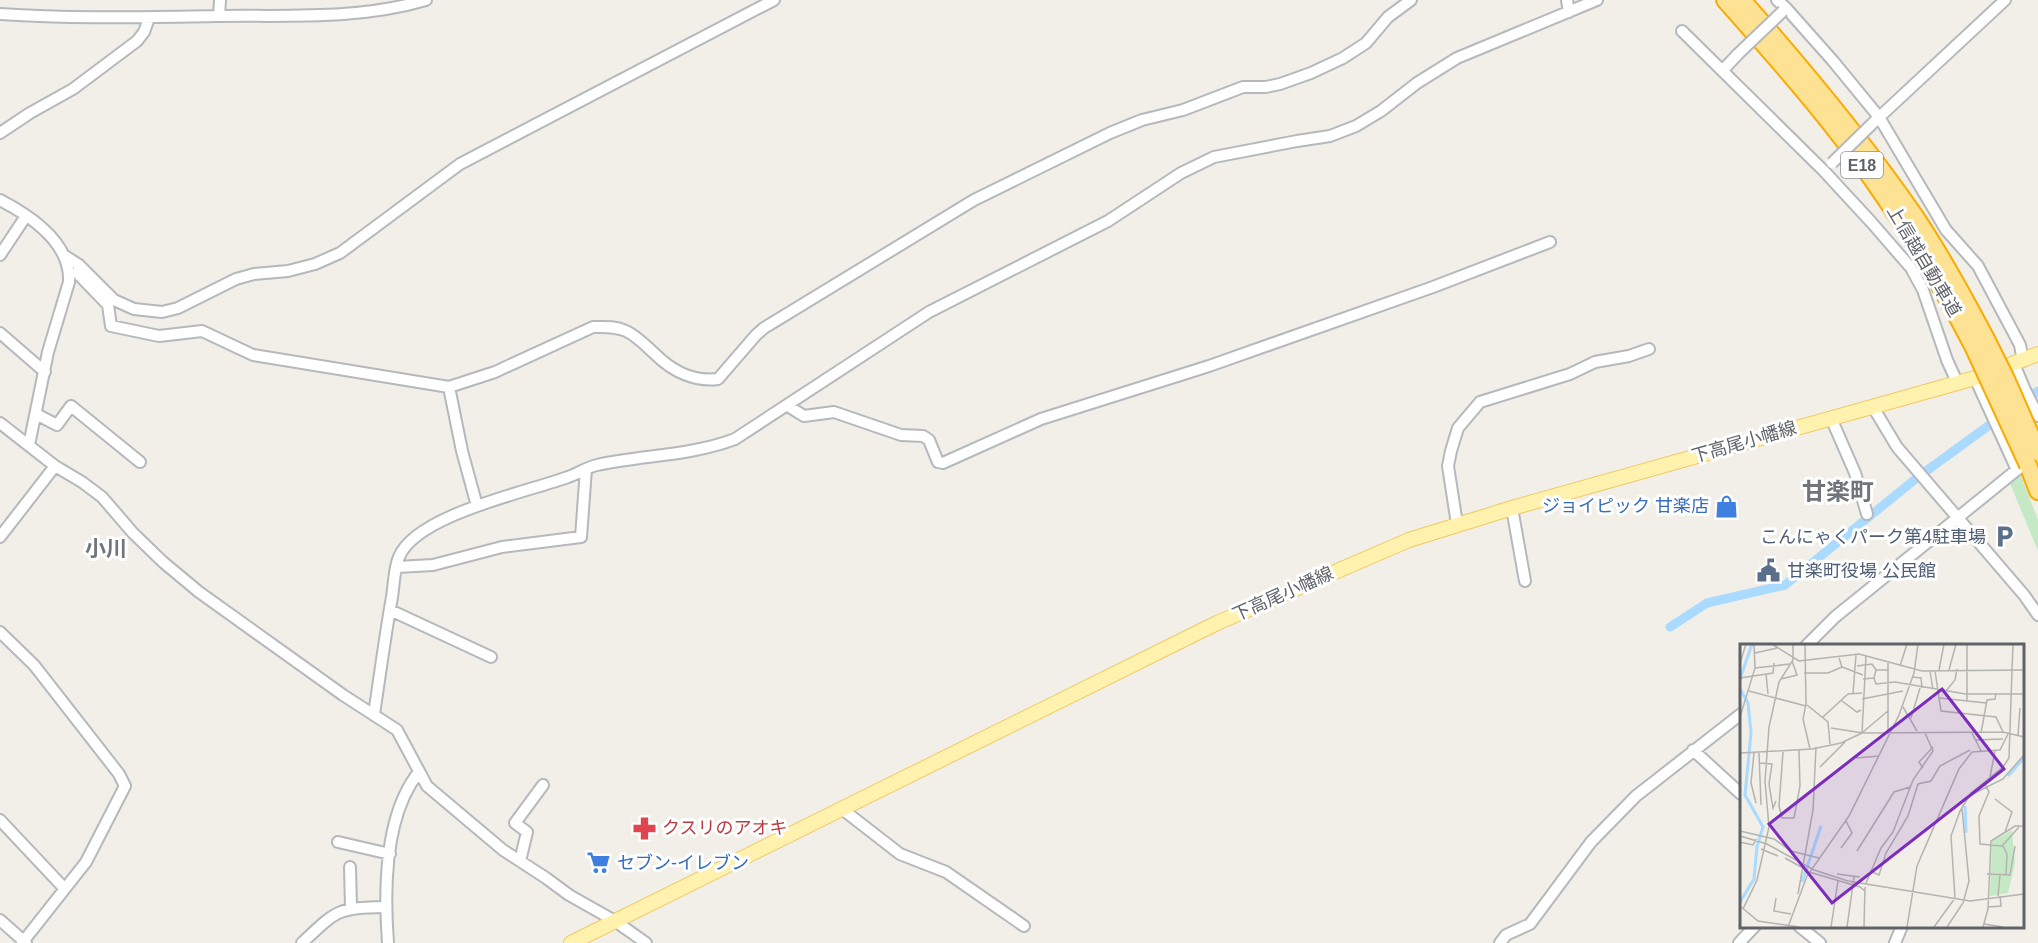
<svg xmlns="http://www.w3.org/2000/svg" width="2038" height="943" font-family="Arial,'Noto Sans JP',sans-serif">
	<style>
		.green { fill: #c5e8c5 }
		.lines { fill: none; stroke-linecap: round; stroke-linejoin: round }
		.canal { stroke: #aadaff; stroke-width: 9 }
		.minor-casing { stroke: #b5b8bc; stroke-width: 14 }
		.major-casing { stroke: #f2c960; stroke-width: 16 }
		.highway-casing { stroke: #f9ab00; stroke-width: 20 }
		.minor { stroke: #fff; stroke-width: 10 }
		.major { stroke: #fff2af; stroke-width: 14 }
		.highway { stroke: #fde293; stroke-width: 16 }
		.minor-bridge-casing { stroke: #b5b8bc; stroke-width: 14; stroke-linecap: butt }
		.highway-bridge-casing { stroke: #f9ab00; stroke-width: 20; stroke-linecap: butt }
		.minor-bridge { stroke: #fff; stroke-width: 10 }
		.highway-bridge { stroke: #fde293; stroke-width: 16 }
		.labels { text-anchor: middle; stroke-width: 6; stroke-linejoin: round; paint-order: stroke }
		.shield { fill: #fff; stroke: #8f9295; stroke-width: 1.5 }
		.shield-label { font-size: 16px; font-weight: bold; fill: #5f6368 }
		.street-label { font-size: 18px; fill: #5f6368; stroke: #fff }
		.shop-label { font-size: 18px; fill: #366cbe; stroke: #fff; text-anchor: end }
		.service-label { font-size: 18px; fill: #4e5e75; stroke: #fff; text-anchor: end }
		.health-label { font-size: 18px; fill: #be3a42; stroke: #fff; text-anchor: start }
		.quarter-label { font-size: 21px; font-weight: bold; fill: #70757a; stroke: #fff }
		.district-label { font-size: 24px; font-weight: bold; fill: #70757a; stroke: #fff }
		.inset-river { fill: none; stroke: #aadaff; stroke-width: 3 }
		.inset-road { fill: none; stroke: #b3b3b1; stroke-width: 1.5 }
		.view { fill: #7b2cbf; fill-opacity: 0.15; stroke: #7b2cbf; stroke-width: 3 }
		.inset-edge { fill: none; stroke: #5f6368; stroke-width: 3 }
	</style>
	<rect width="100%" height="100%" fill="#f1efe8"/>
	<!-- green -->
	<path class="green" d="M2021,476L2038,520V551L2009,481Z"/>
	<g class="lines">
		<!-- canal -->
		<path class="canal" d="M2023,401L2038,391
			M1670,627L1707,603L1785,585L1918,477L1999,418"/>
		<defs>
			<path id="minor" d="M1567,0L1569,12
				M1777,0L1786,8L1833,61L1879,117L1946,230L1978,266L2020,345L2023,361
				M0,14C73,19 146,17 218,16C288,15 358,20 426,0
				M219,16L220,0
				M1682,31L1824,171L1872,223L1911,268L1923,290L1947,360L1957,382
				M1723,70L1738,54
				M1874,122L2005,0
				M0,133L30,113L73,89L137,41L144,32L149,18
				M0,200C31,216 71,243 69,282L48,352L29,445
				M0,255L26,216
				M65,256L79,265L114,300L134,309L162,312L178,308L236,279L254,274L288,271L315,264L340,253L460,164L774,0
				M79,265L78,274L108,305L111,326L159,336L202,331L253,355L449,387L495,372L593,327C604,327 615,326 626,331C637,336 646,346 655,354C672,371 694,382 718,379L756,335L764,328L974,200L1110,133L1142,120L1183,110L1243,87H1266L1280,84L1311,73L1343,58L1366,43L1388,17L1411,0
				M0,333L45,372
				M2014,364L2025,390L2038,416
				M1975,378L2017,470
				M449,387L462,451L477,506
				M788,406L804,416L834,412L901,435L923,436L929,440L938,462L943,463L1041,419L1209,366L1433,287L1550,242
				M1873,407L1897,447L2024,595L2038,615
				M36,414L57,425L71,406L140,462
				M1831,418L1855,473L1867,514
				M0,423L55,466L82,482L102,497L133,533L163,562L199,592L343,695L397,730L427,786L503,850L546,878L569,895L615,921L646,943
				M1512,508L1525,581
				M1457,524L1448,466L1451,451L1458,428L1480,402L1570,374L1595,362L1629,356L1649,349
				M0,537L55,466
				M397,567L433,565L502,547L581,537L586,469
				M390,610L491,657
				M0,632L34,665L119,774L125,786L86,862L22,943
				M1806,646L1835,617L2029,460
				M374,714C380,675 385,636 392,597C394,585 394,568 399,557C416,515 527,492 568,477C578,474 587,467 597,465C643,455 690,456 735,439L929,312L1108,221L1181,173L1214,157L1297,141L1330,136L1356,126L1381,111L1417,83L1457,58L1597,0
				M1693,750L1741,794
				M842,809L900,854L946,872L1024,926
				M0,820L64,888
				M338,842L390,854
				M520,861L527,832L515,823L543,785
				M350,867L351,908
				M0,920L26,943
				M1799,926L1820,943
				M302,943C337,910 337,908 385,907
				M388,943C384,890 384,815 419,772
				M1500,943L1506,935L1530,924L1591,842L1636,796L1741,714
				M1739,943L1755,926
				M1895,943L1902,926"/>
			<path id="major" d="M571,943L1217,623L1409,540L1512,508L1975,378L2038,354"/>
			<path id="highway" d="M1725,0C1769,50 1814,100 1854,154C1900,216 1939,280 1974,348
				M1742,0C1804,70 1863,141 1916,218C1942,257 1965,299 1987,341
				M2028,465L2038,491"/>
		</defs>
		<!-- minor casing -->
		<use href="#minor" class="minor-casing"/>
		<!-- major casing -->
		<use href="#major" class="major-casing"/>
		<!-- highway casing -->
		<use href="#highway" class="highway-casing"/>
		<!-- minor -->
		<use href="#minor" class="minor"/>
		<!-- major -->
		<use href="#major" class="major"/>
		<!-- highway -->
		<use href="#highway" class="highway"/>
		<defs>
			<path id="minor-bridge" d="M1738,54L1783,11
				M1832,163L1872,124"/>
			<path id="highway-bridge" d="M1987,341L2006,379L2038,452
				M1974,348L2028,465"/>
		</defs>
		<!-- minor-bridge casing -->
		<use href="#minor-bridge" class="minor-bridge-casing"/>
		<!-- highway-bridge casing -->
		<use href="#highway-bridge" class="highway-bridge-casing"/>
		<!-- minor-bridge -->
		<use href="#minor-bridge" class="minor-bridge"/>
		<!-- highway-bridge -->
		<use href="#highway-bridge" class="highway-bridge"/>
	</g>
	<!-- icons -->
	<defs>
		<symbol id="shop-bare" viewBox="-9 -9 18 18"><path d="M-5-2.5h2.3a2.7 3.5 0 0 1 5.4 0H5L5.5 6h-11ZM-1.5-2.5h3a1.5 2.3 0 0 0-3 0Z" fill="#3f7fe0" stroke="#fff" stroke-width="2.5" paint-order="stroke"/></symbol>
		<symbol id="parking-bare" viewBox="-9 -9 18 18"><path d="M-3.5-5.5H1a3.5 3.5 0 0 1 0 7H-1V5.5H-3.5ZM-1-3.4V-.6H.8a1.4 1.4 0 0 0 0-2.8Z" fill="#5c6f8a" stroke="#fff" stroke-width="2.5" paint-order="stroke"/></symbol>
		<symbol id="civic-bare" viewBox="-9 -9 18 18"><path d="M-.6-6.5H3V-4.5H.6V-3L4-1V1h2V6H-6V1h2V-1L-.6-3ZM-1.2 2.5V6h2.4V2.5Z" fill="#5c6f8a" stroke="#fff" stroke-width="2.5" paint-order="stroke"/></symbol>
		<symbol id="pharmacy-bare" viewBox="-9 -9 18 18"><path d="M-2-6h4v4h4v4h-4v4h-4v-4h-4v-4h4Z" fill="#e0444e" stroke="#fff" stroke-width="2.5" paint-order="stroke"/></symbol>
		<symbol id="supermarket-bare" viewBox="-9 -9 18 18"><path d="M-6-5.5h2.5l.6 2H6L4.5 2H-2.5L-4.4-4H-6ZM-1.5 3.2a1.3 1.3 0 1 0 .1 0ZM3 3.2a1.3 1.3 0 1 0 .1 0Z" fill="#3f7fe0" stroke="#fff" stroke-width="2.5" paint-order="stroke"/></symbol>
	</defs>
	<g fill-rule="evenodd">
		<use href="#shop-bare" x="1710" y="490" width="33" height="33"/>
		<use href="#parking-bare" x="1988" y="520" width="33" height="33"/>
		<use href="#civic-bare" x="1752" y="554" width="33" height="33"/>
		<use href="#pharmacy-bare" x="628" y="812" width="33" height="33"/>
		<use href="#supermarket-bare" x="582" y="846" width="33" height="33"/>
	</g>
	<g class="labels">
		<!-- shield labels -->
		<rect class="shield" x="1841" y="152" width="42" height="26" rx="4.5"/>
		<g class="shield-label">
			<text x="1862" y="171">E18</text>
		</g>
		<!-- street labels -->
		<g class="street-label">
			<text transform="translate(1924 261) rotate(59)" y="6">上信越自動車道</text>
			<text transform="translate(1744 442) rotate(-16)" y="6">下高尾小幡線</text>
			<text transform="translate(1283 594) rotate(-24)" y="6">下高尾小幡線</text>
		</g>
		<!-- shop labels -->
		<g class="shop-label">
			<text x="1709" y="512">ジョイピック 甘楽店</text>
			<text x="617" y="869" text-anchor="start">セブン-イレブン</text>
		</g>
		<!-- service labels -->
		<g class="service-label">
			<text x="1986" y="543">こんにゃくパーク第4駐車場</text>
			<text x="1787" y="577" text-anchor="start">甘楽町役場 公民館</text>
		</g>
		<!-- health labels -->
		<g class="health-label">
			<text x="662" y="834">クスリのアオキ</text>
		</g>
		<!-- quarter labels -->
		<g class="quarter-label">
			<text x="106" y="556">小川</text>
		</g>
		<!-- district labels -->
		<g class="district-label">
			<text x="1838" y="500">甘楽町</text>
		</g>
	</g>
	<!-- overview -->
	<g transform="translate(1740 644)">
		<rect width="284" height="284" fill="#f1efe8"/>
		<path d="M272,186L275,219L268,249L250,252L252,197Z" fill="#c5e8c5"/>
		<path class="inset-river" d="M0,35L12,0M0,45L8,59L11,89L5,151L23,183L17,202L14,235L0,258M268,132L284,114M225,162L226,189M62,238L81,182"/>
		<path class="inset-road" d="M32,0L59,17L119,10L182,27L284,26M65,0L66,60L63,75L70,105M15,9L37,4M99,14L102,23L123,31M0,19L6,0M117,22L132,20L136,26M160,22L167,0M15,24L50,20M199,26L204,0M209,26L216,0M272,26L273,0M190,27L193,46M195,27L201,67L256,73L263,88M64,29H88L102,23M26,30L28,50M173,33L181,34L182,44M0,34L33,29L34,19M134,34L136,26H148M41,35L57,31L52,17M123,35L134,34L136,40L155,38L226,50H284M9,47L66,62M206,47L215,36L217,25M113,49L116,11M200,54L246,59M122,55L163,47M102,57L117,68L121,66M227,57V0M67,61L88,78L90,100M163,63L177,87M0,73L15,24L14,0M83,73L108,50L122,49M171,74L180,44M91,84L123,89L263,88L284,93M123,88L149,66M148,88V19M122,89L126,12M232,89L241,107M241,89L247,56L255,55L256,49M278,92L280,64M235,96L263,95M43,108L39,162L42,174H54L60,142L59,106M0,109L72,105L101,99L122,89M14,109L11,139L16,159M19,109L21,161M116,114L139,112M19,119L32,120L29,140L33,164L36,157M80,123L105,98M183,124L179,118L193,103M250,133L255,107M244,138L249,148L239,172L240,200L262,202L279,183M229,152L263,135L284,111M255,155L272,168L265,188M0,187L34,195L51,207L79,214M0,192L27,200L74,226L108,237L230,257L284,250M0,198L13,201L16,195M263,202L267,210L266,231M101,204L112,189L106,177M21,205L38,212M117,207L154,148L170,143M45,214L63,224M130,227L139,231L146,209L168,172L178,140L191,137L200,122L230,106M69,228L120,243L125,247M97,230L120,233M247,230L270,231L275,202M126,239L141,204L153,188L173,136L193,107L185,89M58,250L73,166L76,103M258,252L260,231M36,254L34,267L51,270M0,262L18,277L59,283M248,263L261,262L260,252M3,265L17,236L29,183L25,137L29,83L39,38L53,16V0M244,280L263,283M48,283L67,232L109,172L159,71L174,29L178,0M91,283L98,237M107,283L114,233M124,283L125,243M167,283L177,222L219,125L232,108L260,106L268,90M194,283L215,254L211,192L220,167L231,149L263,123L269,114L272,27M207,283L223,259L229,237L222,165M243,283L248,265L251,197L275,182H284"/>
		<path class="view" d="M202,45L264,125L92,259L29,180Z"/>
		<rect width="284" height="284" class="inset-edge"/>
	</g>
</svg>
